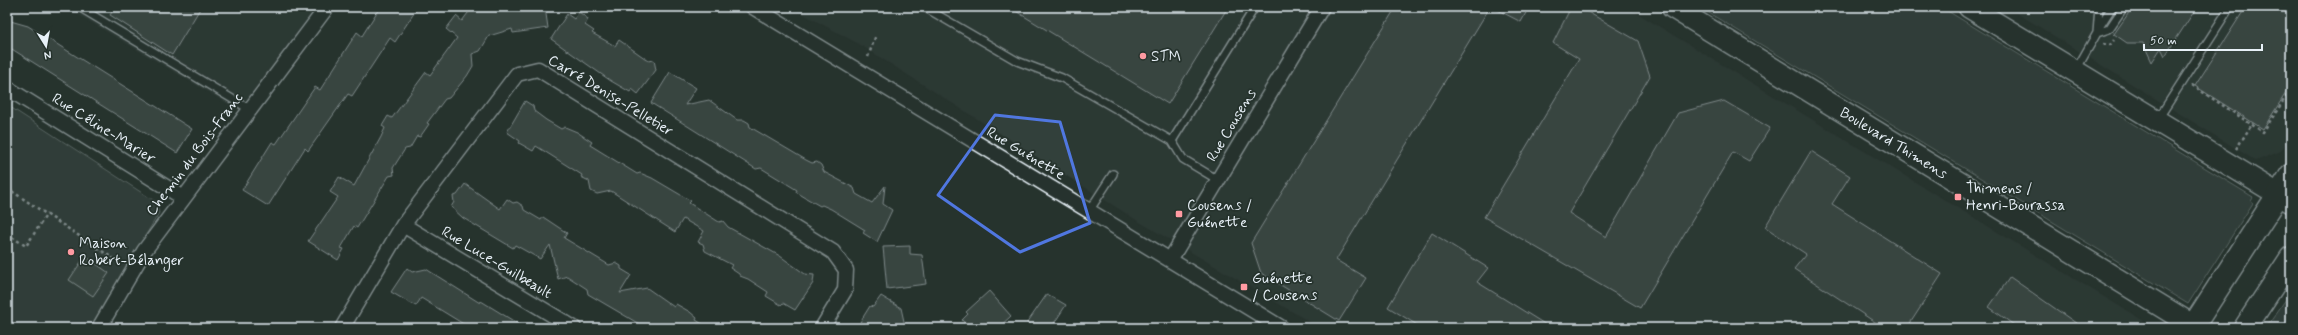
<svg xmlns="http://www.w3.org/2000/svg" width="2298" height="335" font-family="Mynerve,sans-serif">
	<style>
		.built { fill: #333f3a }
		.green { fill: #3e4b47; stroke: #939ea0 }
		.building { fill: #505c59; stroke: #e8f1f8 }
		.lines { fill: none; stroke-linecap: round; stroke-linejoin: round }
		.lane-casing { stroke: #e8f1f8; stroke-width: 10 }
		.street-casing { stroke: #e8f1f8; stroke-width: 17 }
		.secondary-casing { stroke: #e8f1f8; stroke-width: 24 }
		.primary-casing { stroke: #e8f1f8; stroke-width: 25 }
		.path { stroke: #e8f1f8; stroke-width: 2.5; stroke-dasharray: 3 3; stroke-linecap: butt }
		.lane { stroke: #26332d; stroke-width: 7 }
		.street { stroke: #26332d; stroke-width: 14 }
		.secondary { stroke: #26332d; stroke-width: 21 }
		.primary { stroke: #26332d; stroke-width: 22 }
		.marked { fill: none; stroke: #5077e0; stroke-width: 3; stroke-linejoin: round }
		.poi-dot { fill: #ff9aa2; stroke: #26332d; stroke-width: 1.5 }
		.labels { text-anchor: middle; stroke-width: 3.5; stroke-linejoin: round; paint-order: stroke }
		.poi-label { font-size: 15px; fill: #e8f1f8; stroke: #26332d; text-anchor: start }
		.street-label { font-size: 15px; fill: #e8f1f8; stroke: #26332d }
	</style>
	<rect width="100%" height="100%" fill="#26332d"/>
	<filter id="ink" filterUnits="userSpaceOnUse"><feTurbulence type="fractalNoise" baseFrequency=".025" numOctaves="2"/><feDisplacementMap in="SourceGraphic" scale="8" xChannelSelector="R" yChannelSelector="G"/><feConvolveMatrix kernelMatrix="1 2 1 2 8 2 1 2 1" color-interpolation-filters="sRGB"/></filter>
	<g filter="url(#ink)">
		<!-- built -->
		<path class="built" d="M65,7H329L245,114Z
			M790,7H1627L2152,326V328H1320L1138,221L859,44Z
			M2007,7H2291V136L2281,151L2256,161Z"/>
		<!-- green -->
		<path class="green" d="M1699,7H1941L2253,197L2251,200L2253,203L2188,304Z
			M7,105L156,202L159,213L90,328H7Z
			M2291,292V328H2266Z"/>
		<!-- building -->
		<path class="building" d="M115,7H201L172,55L110,15Z
			M380,7H418L395,42L390,38L352,96L348,94L308,151L305,148L268,206L242,190L272,142L276,144L315,87L320,90L357,32L362,36Z
			M478,7H545L548,28L513,33L512,29L489,36L480,51L472,54L473,66L467,76L449,98L445,99L427,123L429,124L420,137L417,136L410,148L405,149L393,168L394,175L389,176L357,228L354,226L341,248L344,249L338,260L308,241L338,197L330,192L339,177L354,186L381,137L385,128L382,126L388,116L392,118L426,72L430,75L457,38L446,29L456,16L462,21L471,9Z
			M1009,7H1228L1168,104Z
			M1396,7H1490L1336,260L1366,278L1339,321L1261,273L1251,243Z
			M1492,7H1529L1521,22Z
			M1571,7H1579L1638,41L1650,76L1569,213L1606,237L1678,113L1724,101L1770,128L1749,161L1733,152L1640,308L1484,217L1579,59L1553,43Z
			M2129,7H2197L2165,56L2161,48L2152,62L2143,43H2127L2114,34L2128,14Z
			M2246,7H2291V85L2263,129L2195,86Z
			M579,12L588,19L585,25L594,31L592,33L615,46L619,40L649,61L654,60L656,70L638,94L632,89L630,92L611,81L551,39L567,14L574,19Z
			M7,20L28,26L192,129L177,153L7,46Z
			M670,72L696,88L685,105L709,100L737,120H744L749,123L750,127L806,160L812,163L817,162L821,165L824,172L854,188L856,194L872,203L885,186L883,204L892,210L877,242L863,233L865,230L831,209L822,205L820,206L806,198L796,192L797,190L761,168L756,169L651,103Z
			M525,101L533,106L534,111L546,120L561,129L565,127L577,132L592,142L590,145L637,174L640,173L652,178L691,201L689,203L719,222L723,221L728,227L780,256L805,274L814,275L813,283L795,310L783,303L781,305L766,296L768,292L748,279L740,276L739,274L730,268L732,265L705,251L703,244L698,242L704,231L683,219L675,232L611,191L597,194L591,191L589,181L581,177L582,175L536,146L533,151L519,143L520,141L507,132Z
			M1811,151L1850,176L1832,204L1942,274L1907,328H1884L1794,269L1806,254L1765,227Z
			M465,184L500,209L507,199L513,203L517,202L523,206L524,210L541,220L543,217L567,233L564,238L609,265L616,263L621,266V269L631,275L620,293L647,288L674,307L676,304L690,312L697,318L696,320L709,328H646L588,294L587,289L567,276L558,279L550,245L540,259L515,245L513,248L463,218L451,207L454,202L453,196L457,195Z
			M1432,233L1488,268L1477,282L1551,328H1422L1388,307Z
			M910,246V254L922,255L926,284L887,289L883,247Z
			M85,256L109,273L93,296L69,280Z
			M407,268L412,272L426,269L480,303L481,301L525,328H470L421,298L416,306L408,302L391,292Z
			M2010,277L2083,328H2018L1989,307Z
			M989,291L1011,316L998,328H969L962,320L968,314L966,312Z
			M1047,294L1066,305L1051,328H1035L1027,323Z
			M881,296L901,308L905,326L869,328L860,322L870,306L873,307Z"/>
		<g class="lines">
			<defs>
				<path id="lane" d="M79,7L249,109
					M924,7L1017,61L1062,78L1172,141L1183,159L1218,180
					M2098,29L2112,7
					M2097,33L2109,29L2124,7
					M2076,70L2097,33L2099,7
					M2158,119L2230,7
					M1172,141L1255,7
					M1089,211L1113,174"/>
				<path id="street" d="M753,7L1282,328
					M7,88L182,197
					M403,225L574,328
					M1170,260L1322,7
					M99,328L144,251L327,7
					M342,328L403,225L517,74L538,69L833,252L846,270L845,290L822,328"/>
				<g id="secondary">
					<path id="s1" d="M1672,7L2197,328"/>
					<path d="M1969,7L2291,202"/>
				</g>
				<path id="primary" d="M2192,328L2291,175
					M2245,328L2291,258"/>
			</defs>
			<!-- lane casing -->
			<use href="#lane" class="lane-casing"/>
			<!-- street casing -->
			<use href="#street" class="street-casing"/>
			<!-- secondary casing -->
			<use href="#secondary" class="secondary-casing"/>
			<!-- primary casing -->
			<use href="#primary" class="primary-casing"/>
			<!-- path -->
			<path class="path" d="M2103,44L2110,45L2114,40
				M868,57L876,35
				M2192,85L2263,132L2291,89
				M2236,149L2253,123
				M7,188L120,263
				M7,234L26,246L47,214"/>
			<!-- lane -->
			<use href="#lane" class="lane"/>
			<!-- street -->
			<use href="#street" class="street"/>
			<!-- secondary -->
			<use href="#secondary" class="secondary"/>
			<!-- primary -->
			<use href="#primary" class="primary"/>
		</g>
	</g>
	<!-- marked area -->
	<path d="M0 0H2298V335H0ZM995,115L1060,122L1090,223L1020,252L938,195Z" fill="#26332d" fill-opacity=".55" fill-rule="evenodd"/>
	<path class="marked" d="M995,115L1060,122L1090,223L1020,252L938,195Z"/>
	<!-- markers -->
	<g class="poi-dot">
		<circle cx="1143" cy="56" r="4"/>
		<rect x="1954" y="193" width="8" height="8" rx="2"/>
		<rect x="1175" y="210" width="8" height="8" rx="2"/>
		<circle cx="71" cy="252" r="4"/>
		<rect x="1240" y="283" width="8" height="8" rx="2"/>
	</g>
	<g class="labels">
		<!-- poi labels -->
		<g class="poi-label">
			<text x="1151" y="61">STM</text>
			<text x="1966" y="193">Thimens /<tspan x="1966" dy="17">Henri-Bourassa</tspan></text>
			<text x="1187" y="210">Cousens /<tspan x="1187" dy="17">Guénette</tspan></text>
			<text x="79" y="248">Maison<tspan x="79" dy="17">Robert-Bélanger</tspan></text>
			<text x="1252" y="283">Guénette<tspan x="1252" dy="17">/ Cousens</tspan></text>
		</g>
		<!-- street labels -->
		<g class="street-label">
			<text transform="translate(611 95) rotate(31)" y="5">Carré Denise-Pelletier</text>
			<text transform="translate(1231 125) rotate(-59)" y="5">Rue Cousens</text>
			<text transform="translate(104 128) rotate(32)" y="5">Rue Céline-Marier</text>
			<text dy="5" stroke="none"><textPath href="#s1" startOffset="260">Boulevard Thimens</textPath></text>
			<text transform="translate(1026 153) rotate(31)" y="5">Rue Guénette</text>
			<text transform="translate(194 154) rotate(-53)" y="5">Chemin du Bois-Franc</text>
			<text transform="translate(497 262) rotate(31)" y="5">Rue Luce-Guilbeault</text>
		</g>
	</g>
	<!-- margin -->
	<rect width="2298" height="335" fill="none" stroke="#26332d" stroke-width="24"/>
	<rect x="12" y="12" width="2274" height="311" fill="none" stroke="#e8f1f8" stroke-width="1.5" filter="url(#ink)"/>
	<!-- north arrow -->
	<g transform="translate(46 46) rotate(169)" stroke="#26332d" stroke-width="3" paint-order="stroke">
	<path d="M0-3L7 15L0 10L-7 15Z" fill="#e8f1f8"/>
	<text y="-6" font-size="11" font-weight="bold" text-anchor="middle" fill="#e8f1f8">N</text>
	</g>
	<!-- scale -->
	<path d="M2144 44v6h118v-6" fill="none" stroke="#e8f1f8" stroke-width="2"/>
	<text x="2150" y="44" font-size="12" fill="#e8f1f8" stroke="#26332d" stroke-width="3" paint-order="stroke">50 m</text>
</svg>
